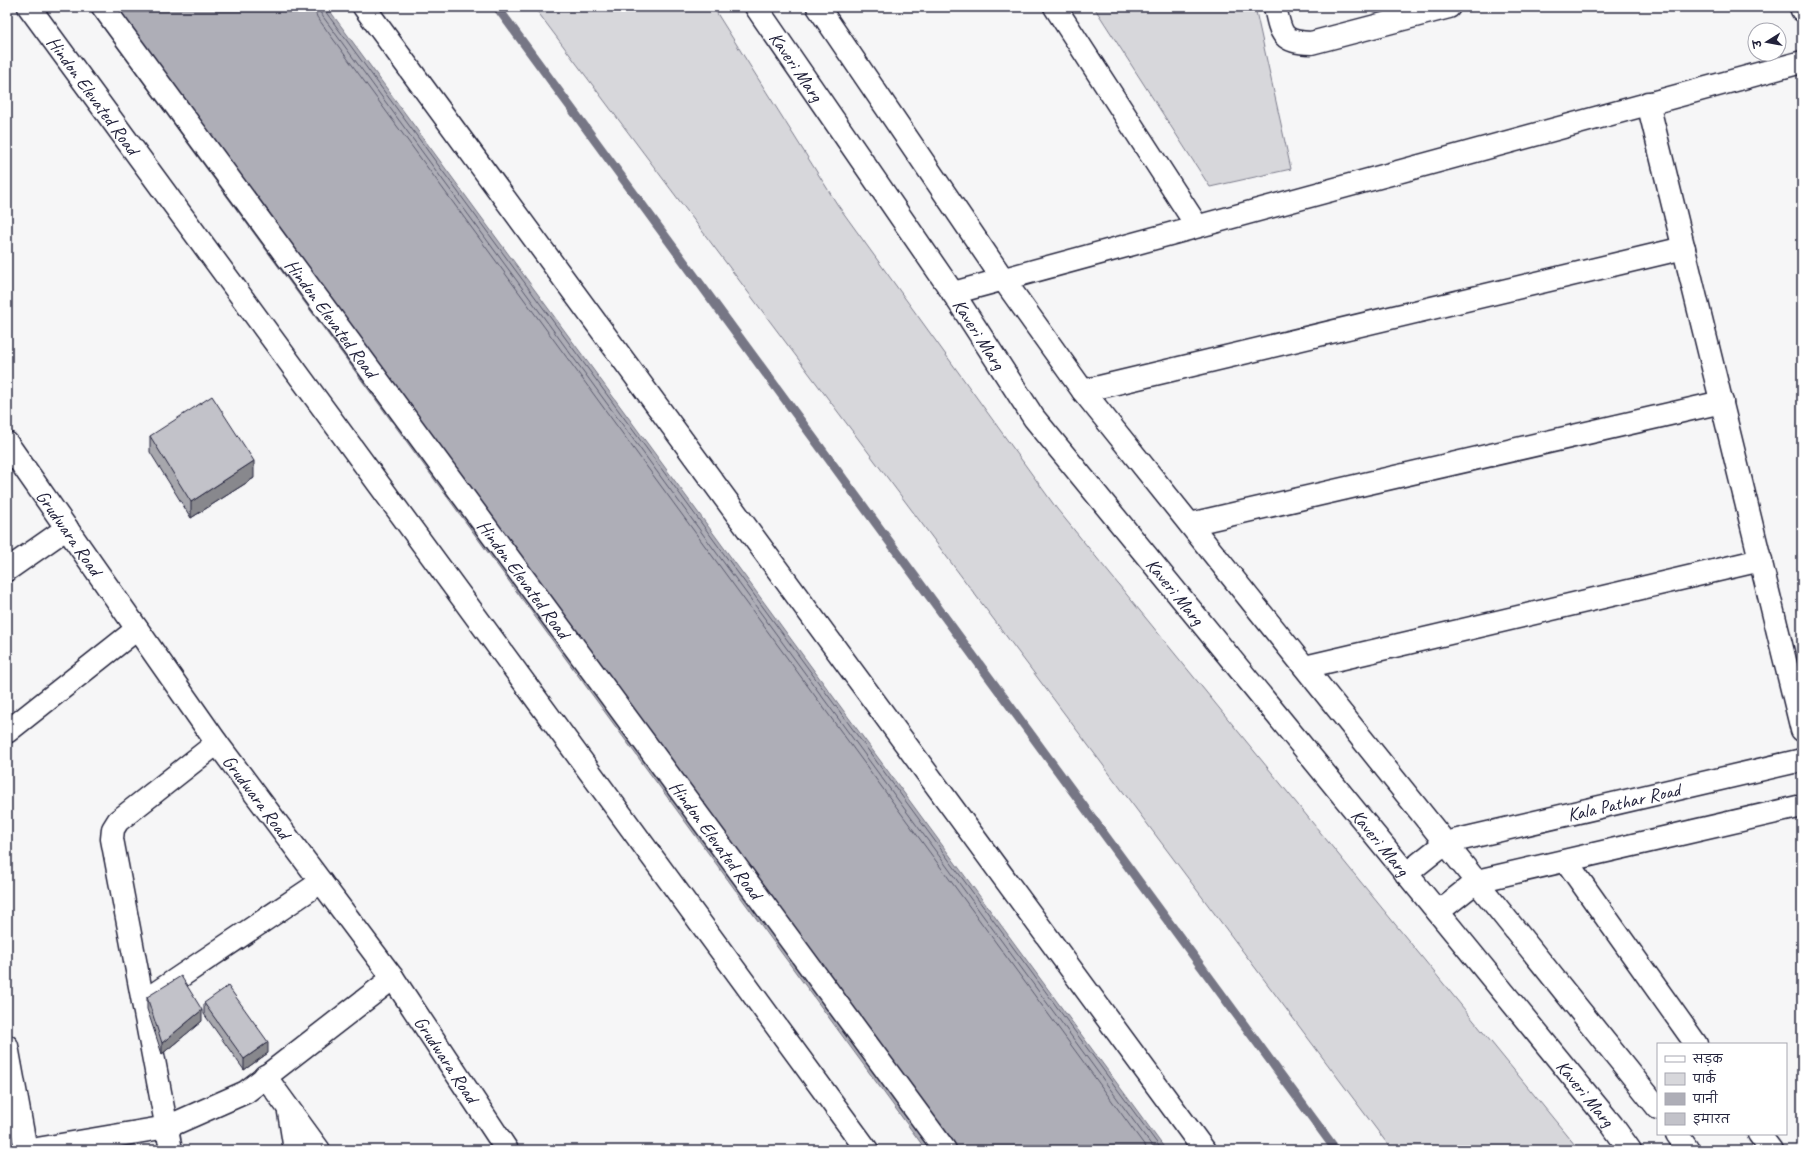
<svg xmlns="http://www.w3.org/2000/svg" width="1809" height="1157" font-family="Caveat,'Playpen Sans Deva',sans-serif">
	<style>
		.green { fill: #d7d7db; stroke: #7c7c8b }
		.water { fill: #aeaeb7; stroke: #767685 }
		.lines { fill: none; stroke-linecap: round; stroke-linejoin: round }
		.shore { stroke: #5a5a6d; stroke-width: 1 }
		.stream { stroke: #767685; stroke-width: 9 }
		.minor-casing { stroke: #22223b; stroke-width: 25 }
		.highway-casing { stroke: #22223b; stroke-width: 25 }
		.minor { stroke: #fff; stroke-width: 22 }
		.highway { stroke: #fff; stroke-width: 22 }
		.wall { fill: #a7a7ad; stroke: #22223b }
		.shaded-wall { fill: #88888d; stroke: #22223b }
		.building { fill: #c2c2c9; stroke: #22223b }
		.labels { text-anchor: middle; stroke-width: 4; stroke-linejoin: round; paint-order: stroke }
		.street-label { font-size: 19px; fill: #22223b; stroke: #fff }
	</style>
	<rect width="100%" height="100%" fill="#f6f6f7"/>
	<filter id="ink" filterUnits="userSpaceOnUse"><feTurbulence type="fractalNoise" baseFrequency=".025" numOctaves="2"/><feDisplacementMap in="SourceGraphic" scale="8" xChannelSelector="R" yChannelSelector="G"/><feConvolveMatrix kernelMatrix="1 2 1 2 8 2 1 2 1" color-interpolation-filters="sRGB"/></filter>
	<g filter="url(#ink)">
		<!-- green -->
		<path class="green" d="M534,7H713L837,204L1057,509L1579,1150H1392Z
			M1094,7H1255L1291,169L1210,187Z"/>
		<!-- water -->
		<path class="water" d="M88,7H327L1166,1150H926Z"/>
		<g class="lines">
			<!-- shore -->
			<path class="shore" d="M314,7L317,17L1148,1150
				M320,7L321,14L1155,1150
				M325,7V11L1162,1150"/>
			<!-- stream -->
			<path class="stream" d="M497,7L1336,1150"/>
			<defs>
				<g id="minor">
					<path d="M364,7L1204,1150"/>
					<path id="s1" d="M756,7L953,293L1034,418L1612,1125L1630,1150"/>
					<path d="M818,7L1003,279L1083,391L1658,1108"/>
					<path d="M1055,7L1197,226"/>
					<path d="M1275,7C1281,35 1282,42 1311,43L1449,7"/>
					<path d="M1801,7L1802,10"/>
					<path d="M1648,103L1802,730"/>
					<path d="M953,293L1802,62"/>
					<path d="M1083,391L1684,248"/>
					<path id="s2" d="M7,443L217,743L393,978L507,1150"/>
					<path d="M1190,524L1722,402"/>
					<path d="M7,570L67,528"/>
					<path d="M1305,667L1761,560"/>
					<path d="M7,732L137,629"/>
					<path d="M1566,861L1696,1044"/>
					<path id="s3" d="M1406,874L1445,843L1802,760"/>
					<path d="M1438,912L1477,881L1802,806"/>
					<path d="M153,995L321,882"/>
					<path d="M7,1046L26,1150"/>
					<path d="M265,1076L319,1150"/>
					<path d="M289,1112L295,1150"/>
					<path d="M1677,1134L1688,1150"/>
					<path d="M1759,1134L1771,1150"/>
					<path d="M31,1150L167,1127L246,1092L393,978"/>
					<path d="M171,1150L112,839L113,829L118,821L217,743"/>
				</g>
				<g id="highway">
					<path id="s4" d="M29,7L867,1150"/>
					<path id="s5" d="M103,7L945,1150"/>
				</g>
			</defs>
			<!-- minor casing -->
			<use href="#minor" class="minor-casing"/>
			<!-- highway casing -->
			<use href="#highway" class="highway-casing"/>
			<!-- minor -->
			<use href="#minor" class="minor"/>
			<!-- highway -->
			<use href="#highway" class="highway"/>
		</g>
		<!-- wall -->
		<path class="wall" d="M150,436L254,478L191,518L150,452Z
			M147,997L202,1021L162,1054L147,1009Z
			M204,1003L268,1053L244,1070L204,1014Z"/>
		<!-- shaded-wall -->
		<path class="shaded-wall" d="M254,461V478L191,518V502Z
			M202,1010V1021L162,1054V1043Z
			M268,1042V1053L244,1070V1059Z"/>
		<!-- building -->
		<path class="building" d="M212,396L254,461L191,502L150,436Z
			M181,976L202,1010L162,1043L147,997Z
			M228,986L268,1042L244,1059L204,1003Z"/>
	</g>
	<g class="labels">
		<!-- street labels -->
		<g class="street-label">
			<text dy="7" stroke="none"><textPath href="#s1" startOffset="72">Kaveri Marg</textPath></text>
			<text dy="7" stroke="none"><textPath href="#s4" startOffset="109">Hindon Elevated Road</textPath></text>
			<text dy="7" stroke="none"><textPath href="#s5" startOffset="386">Hindon Elevated Road</textPath></text>
			<text dy="7" stroke="none"><textPath href="#s1" startOffset="396">Kaveri Marg</textPath></text>
			<text dy="7" stroke="none"><textPath href="#s2" startOffset="109">Grudwara Road</textPath></text>
			<text dy="7" stroke="none"><textPath href="#s5" startOffset="710">Hindon Elevated Road</textPath></text>
			<text dy="7" stroke="none"><textPath href="#s1" startOffset="720">Kaveri Marg</textPath></text>
			<text dy="7" stroke="none"><textPath href="#s2" startOffset="433">Grudwara Road</textPath></text>
			<text dy="7" stroke="none"><textPath href="#s3" startOffset="233">Kala Pathar Road</textPath></text>
			<text dy="7" stroke="none"><textPath href="#s5" startOffset="1034">Hindon Elevated Road</textPath></text>
			<text dy="7" stroke="none"><textPath href="#s1" startOffset="1044">Kaveri Marg</textPath></text>
			<text dy="7" stroke="none"><textPath href="#s2" startOffset="757">Grudwara Road</textPath></text>
			<text dy="7" stroke="none"><textPath href="#s1" startOffset="1368">Kaveri Marg</textPath></text>
		</g>
	</g>
	<!-- margin -->
	<rect width="1809" height="1157" fill="none" stroke="#fff" stroke-width="24"/>
	<rect x="12" y="12" width="1785" height="1133" fill="none" stroke="#22223b" stroke-width="1.5" filter="url(#ink)"/>
	<!-- legend -->
	<rect x="1657" y="1043" width="130" height="92" fill="#ffffff" stroke="#a7a7b1"/>
	<rect x="1665" y="1056" width="20" height="6" fill="#ffffff" stroke="#a7a7b1"/>
	<text x="1693" y="1063" font-size="12" fill="#22223b">सड़क</text>
	<rect x="1665" y="1073" width="20" height="12" fill="#d7d7db" stroke="#a7a7b1"/>
	<text x="1693" y="1083" font-size="12" fill="#22223b">पार्क</text>
	<rect x="1665" y="1093" width="20" height="12" fill="#aeaeb7" stroke="#a7a7b1"/>
	<text x="1693" y="1103" font-size="12" fill="#22223b">पानी</text>
	<rect x="1665" y="1113" width="20" height="12" fill="#c2c2c9" stroke="#a7a7b1"/>
	<text x="1693" y="1123" font-size="12" fill="#22223b">इमारत</text>
	<!-- north arrow -->
	<g transform="translate(1767 42) rotate(259)"><circle r="19" fill="#ffffff" stroke="#a7a7b1"/>
	<path d="M0-3L7 15L0 10L-7 15Z" fill="#22223b"/>
	<text y="-6" font-size="11" font-weight="bold" text-anchor="middle" fill="#22223b">उ</text>
	</g>
</svg>
